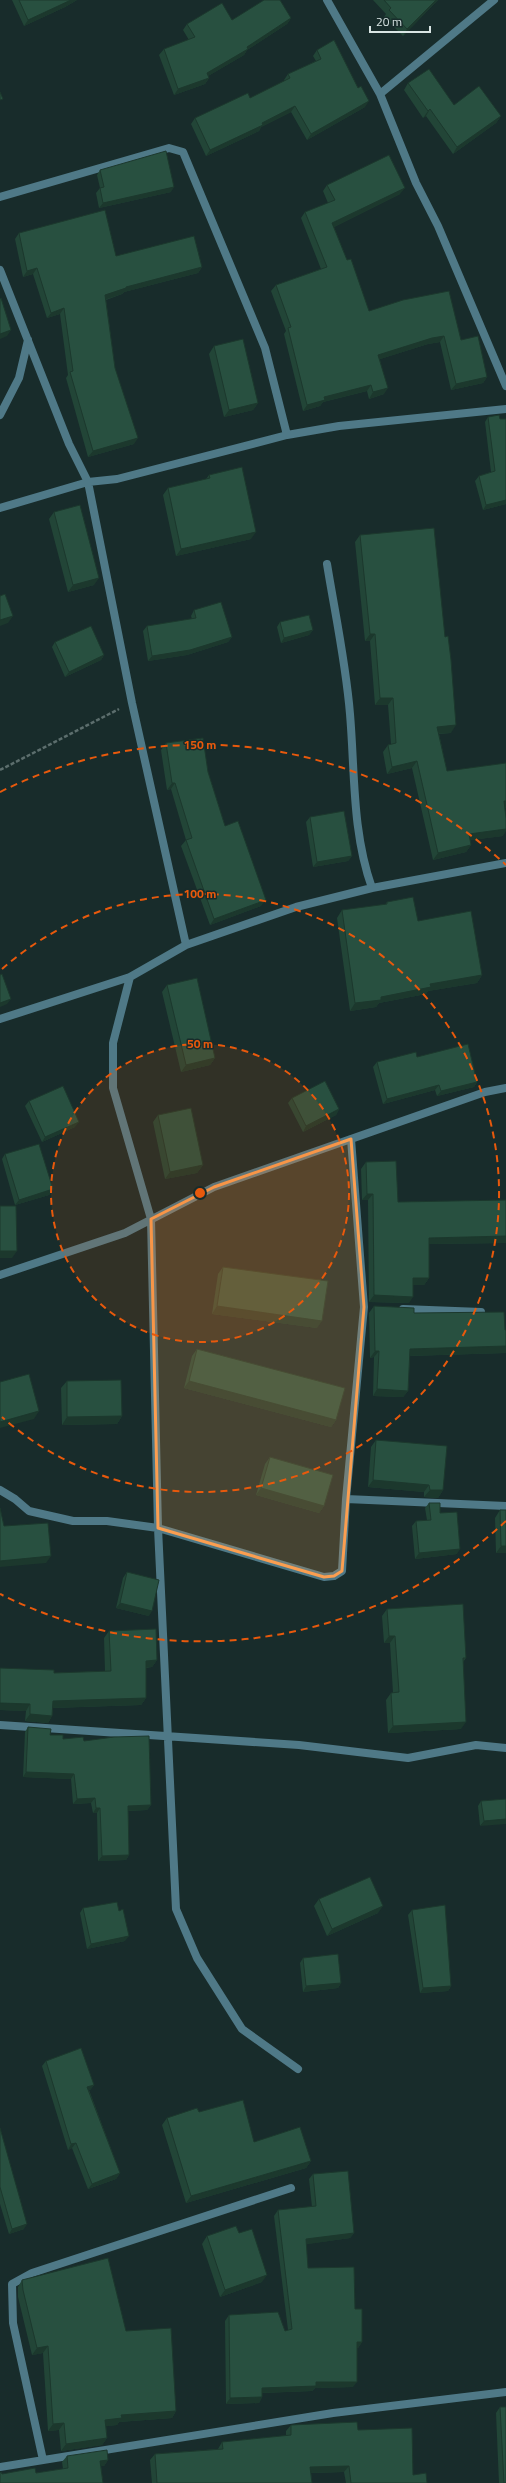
<svg xmlns="http://www.w3.org/2000/svg" width="506" height="2483" font-family="'Titillium Web',sans-serif">
	<style>
		.lines { fill: none; stroke-linecap: round; stroke-linejoin: round }
		.path { stroke: #5c6e6d; stroke-width: 2.5; stroke-dasharray: 4 2; stroke-linecap: butt }
		.street { stroke: #4f7987; stroke-width: 8 }
		.wall { fill: #224537 }
		.shaded-wall { fill: #1c382d }
		.building { fill: #285040; stroke: #1c382d }
		.marked { fill: #fb9e50; fill-opacity: 0.2; stroke: #fb9e50; stroke-width: 3; stroke-linejoin: round }
		.ring { fill: none; stroke: #e8590c; stroke-width: 2; stroke-dasharray: 7 5 }
		.centre { fill: #e8590c; stroke: #182c2b; stroke-width: 2 }
		.ring-label { font-size: 12px; text-anchor: middle; font-weight: bold; fill: #e8590c; stroke: #182c2b; stroke-width: 3; stroke-linejoin: round; paint-order: stroke }
	</style>
	<rect width="100%" height="100%" fill="#182c2b"/>
	<g class="lines">
		<!-- path -->
		<path class="path" d="M0,770L119,709"/>
		<!-- street -->
		<path class="street" d="M327,0L380,94L416,183L438,226L506,386
			M380,94L494,0
			M0,197L169,148L183,152L265,348L287,435
			M0,270L69,444L88,482L132,703L186,945
			M0,415L19,378L28,340
			M0,508L88,482L117,479L287,435L339,426L506,409
			M327,564C335,613 346,664 350,714C355,773 352,832 372,888
			M130,977L113,1043V1088L151,1219L158,1528L176,1909L197,1958L242,2029L298,2069
			M0,1019L130,977L186,945L296,907L372,888L506,863
			M0,1275L125,1233L214,1187L485,1092L506,1088
			M403,1309L481,1312
			M0,1490L15,1499L29,1511L73,1521H107L158,1528L324,1577L334,1576L342,1571L346,1499L364,1307L351,1139
			M346,1499L506,1506
			M0,1725L299,1745L408,1758L476,1745L506,1748
			M43,2460L13,2323L12,2284L32,2273L291,2188
			M0,2467L333,2413L506,2392"/>
	</g>
	<!-- wall -->
	<path class="wall" d="M12,0H77L65,7L24,26Z
		M373,0H438L403,36L384,17L386,14Z
		M291,18L287,24L247,50L244,55L208,76L209,78L205,84L174,95L159,55L164,49L189,40L183,30L187,24L232,20Z
		M317,50L365,107L307,140L291,112L261,127L259,131L206,156L191,124L195,118L250,98L285,81L284,80L288,74L316,61L313,56Z
		M408,83L454,105L501,116L496,123L453,154L426,116L423,118L404,90Z
		M100,170L171,192L99,208L96,193L100,188L97,175Z
		M327,185L400,194L334,227L347,260L369,311L461,340L487,377L483,383L451,390L440,342L428,344L380,359L384,394L369,399L367,391L323,402L320,406L303,411L284,334L286,331L271,291L276,285L321,269L301,218L305,212L328,203L323,191Z
		M19,233L116,256L202,267L198,273L124,292L122,294L106,300L115,368L134,444L88,457L66,378L68,375L60,314L47,318L33,274L23,277L15,239Z
		M214,346L258,403L253,410L224,417L209,354Z
		M488,417L500,419L506,504L483,510L475,481L479,476L491,472L485,422Z
		M209,475L251,539L176,556L163,495L168,488L206,479Z
		M54,512L94,585L68,592L49,519Z
		M360,535L451,733L439,734L447,771L505,808L503,836L470,840L471,845L466,852L433,860L412,768L387,774L383,752L388,745L391,744L388,705H375L370,641H365L355,542Z
		M194,610L232,637L228,642L187,655L148,661L143,631L147,626L192,619L191,616Z
		M280,622L313,630L309,635L281,643L277,627Z
		M55,642L104,655L101,660L65,677L52,647Z
		M166,743L208,772L225,826L261,906L210,925L181,846L186,840L171,789L167,790L161,750Z
		M310,817L352,856L348,861L313,867L306,822Z
		M387,902L418,921L482,975L477,983L428,991L426,994L379,1003L376,1007L350,1011L337,918L342,910L385,905Z
		M167,985L215,1058L210,1065L181,1072L162,992Z
		M417,1057L477,1082L474,1087L437,1096L435,1090L383,1104L373,1067L377,1062Z
		M292,1098L339,1109L336,1115L303,1132L288,1103Z
		M29,1101L75,1127L42,1142L25,1106Z
		M158,1115L203,1165L197,1173L165,1179L153,1122Z
		M5,1154L53,1189L49,1195L15,1205L2,1159Z
		M366,1162L398,1202L506,1243L429,1244V1278L424,1285H413L409,1303L369,1302L368,1200H362L361,1169Z
		M223,1267L317,1328L212,1314L218,1274Z
		M374,1306L414,1313L506,1330V1353L410,1356L408,1391L403,1397L373,1396L374,1357L370,1358L369,1313Z
		M197,1349L336,1420L331,1427L184,1388L192,1356Z
		M67,1381L122,1416L117,1424L62,1425L61,1388Z
		M376,1440L443,1490L438,1498L424,1497V1492L368,1487L371,1447Z
		M270,1457L324,1506L319,1513L256,1495L265,1464Z
		M429,1503L440,1513L457,1554L415,1559L412,1526L416,1521L427,1520L425,1508Z
		M500,1510L506,1553H496L495,1518Z
		M127,1572L149,1616L116,1608L123,1578Z
		M387,1609L466,1658L463,1662L461,1729L388,1733L386,1700L391,1693H393L390,1643H384L382,1616Z
		M109,1631L157,1660L152,1667L146,1668V1698L141,1705L53,1708L52,1716L48,1723L25,1721L26,1711L0,1710L54,1673L105,1671L104,1638Z
		M28,1727L63,1739L84,1741L151,1805L147,1810L128,1811L129,1855L126,1860L98,1861L97,1813H93L91,1803L73,1804L71,1779L23,1777L25,1732Z
		M506,1799L480,1826L478,1806L481,1801Z
		M319,1899L378,1913L327,1936L314,1906Z
		M83,1908L119,1911L125,1941L87,1949L80,1913Z
		M412,1910L451,1986L448,1991L420,1993L408,1915Z
		M303,1958L341,1983L338,1988L303,1992L300,1963Z
		M46,2061L94,2085L90,2090H89L120,2173L116,2179L88,2189L72,2148L68,2150L42,2066Z
		M199,2112L254,2142L311,2161L306,2168L186,2203L162,2125L167,2118Z
		M0,2128L24,2229L9,2234L0,2204Z
		M313,2174L354,2233L350,2238L306,2244L308,2268L355,2309L362,2342L358,2348H357L353,2387L315,2388L312,2391L262,2393V2397L259,2403L226,2404L225,2321L229,2315L285,2331L288,2330L274,2216L278,2210L312,2207L309,2179Z
		M239,2233L262,2282L220,2297L202,2244L207,2236Z
		M22,2280L126,2331L176,2411L172,2418L119,2422L117,2425L106,2426L107,2438L102,2445L61,2451L59,2430L48,2431L43,2353L32,2355L18,2297V2287Z
		M500,2407L506,2483H499L496,2413Z
		M291,2425L358,2430L413,2475L427,2483H346L344,2472L311,2473L312,2483H152L150,2460L155,2454L218,2449L222,2442L286,2436V2431Z
		M67,2456L108,2460L104,2466H101L103,2483L2,2474L36,2473L63,2469L62,2462Z"/>
	<!-- shaded-wall -->
	<path class="shaded-wall" d="M71,0H77L65,7L24,26L28,20Z
		M436,0H438L403,36L407,29Z
		M291,18L287,24L247,50L244,55L203,79L207,73Z
		M209,78L205,84L174,95L178,89Z
		M369,101L365,107L307,140L311,134Z
		M295,106L291,112L261,127L259,131L206,156L210,150Z
		M430,109L426,116L423,118L428,111Z
		M501,116L496,123L453,154L457,147Z
		M174,187L171,192L99,208L103,203Z
		M405,188L400,194L328,230L332,223Z
		M202,267L198,273L124,292L122,294L101,301L105,295L126,287Z
		M37,268L33,274L23,277L27,271Z
		M64,308L60,314L47,318L51,313Z
		M11,330L7,336L0,339V334Z
		M444,336L440,342L428,344L374,361L378,355L432,338Z
		M487,377L483,383L451,390L456,384Z
		M371,385L367,391L323,402L320,406L303,411L307,405L324,397Z
		M388,388L384,394L369,399L373,392Z
		M258,403L253,410L224,417L229,410Z
		M138,438L134,444L88,457L93,451Z
		M506,500V504L483,510L486,505Z
		M256,532L251,539L176,556L181,549Z
		M99,578L94,585L68,592L73,585Z
		M13,616L8,623L0,626V620Z
		M313,630L309,635L281,643L284,638Z
		M370,634H375L370,641H365Z
		M232,637L228,642L187,655L148,661L152,656Z
		M104,655L101,660L65,677L69,672Z
		M380,698H393L388,705H375Z
		M456,725L451,733L432,734L437,727Z
		M417,761L412,768L387,774L392,767Z
		M172,783H175L171,789L167,790Z
		M504,801H506V808H499Z
		M506,829V831L503,836L464,841L469,834Z
		M471,845L466,852L433,860L438,853Z
		M352,856L348,861L313,867L317,862Z
		M266,900L261,906L210,925L214,919Z
		M482,975L477,983L428,991L426,994L379,1003L376,1007L350,1011L355,1003L430,984Z
		M11,999L7,1004L0,1007V1003Z
		M215,1058L210,1065L181,1072L186,1065Z
		M477,1082L474,1087L437,1096L441,1091Z
		M439,1085L435,1090L383,1104L387,1099Z
		M339,1109L336,1115L303,1132L306,1126Z
		M79,1122L75,1127L42,1142L45,1137Z
		M203,1165L197,1173L165,1179L170,1172Z
		M53,1189L49,1195L15,1205L19,1200Z
		M367,1194H373L368,1200H362Z
		M506,1236V1243L425,1244L429,1238Z
		M0,1251H17L12,1258H0Z
		M413,1278H429L424,1285H408Z
		M374,1295L413,1297L409,1303L369,1302Z
		M217,1306L322,1321L317,1328L212,1314Z
		M506,1346V1353L405,1356L410,1349Z
		M375,1351H379L374,1357L370,1358Z
		M189,1381L336,1420L331,1427L184,1388Z
		M377,1389L408,1391L403,1397L373,1396Z
		M39,1411L34,1419L0,1428V1422Z
		M122,1416L117,1424L62,1425L67,1417Z
		M373,1480L429,1485L424,1492L368,1487Z
		M261,1488L324,1506L319,1513L256,1495Z
		M430,1490H443L438,1498L424,1497Z
		M501,1546H506V1553H496Z
		M460,1549L457,1554L415,1559L419,1553Z
		M51,1556L46,1563L0,1567V1561Z
		M120,1603L152,1611L149,1616L116,1608Z
		M389,1636H395L390,1643H384Z
		M157,1660L152,1667L141,1668L146,1661Z
		M146,1698L141,1705L48,1708L53,1701Z
		M0,1703L30,1704L26,1711L0,1710Z
		M30,1714L52,1716L48,1723L25,1721Z
		M466,1722L461,1729L388,1733L393,1726Z
		M26,1772L74,1774L71,1779L23,1777Z
		M95,1798L91,1803L73,1804L77,1799Z
		M151,1805L147,1810L124,1811L128,1806Z
		M96,1808H100L97,1813H93Z
		M506,1819V1824L480,1826L484,1821Z
		M129,1855L126,1860L98,1861L102,1856Z
		M383,1906L378,1913L327,1936L332,1929Z
		M129,1936L125,1941L87,1949L91,1944Z
		M341,1983L338,1988L303,1992L306,1986Z
		M451,1986L448,1991L420,1993L423,1988Z
		M94,2085L90,2090L84,2092L87,2087Z
		M76,2143L72,2148L68,2150L71,2144Z
		M311,2161L306,2168L186,2203L191,2196Z
		M120,2173L116,2179L88,2189L92,2184Z
		M27,2224L24,2229L9,2234L12,2229Z
		M354,2233L350,2238L302,2245L306,2239Z
		M267,2275L262,2282L220,2297L225,2290Z
		M357,2342H362L358,2348H353Z
		M48,2346L43,2353L32,2355L37,2348Z
		M316,2382H357L353,2387L315,2388L312,2391L258,2393L262,2388Z
		M262,2397L259,2403L226,2404L230,2398Z
		M176,2411L172,2418L119,2422L117,2425L100,2427L105,2420L121,2415Z
		M64,2423L59,2430L48,2431L53,2424Z
		M107,2438L102,2445L61,2451L66,2444Z
		M108,2460L104,2466H96L100,2461Z
		M349,2466L344,2472L306,2473L310,2467Z"/>
	<!-- building -->
	<path class="building" d="M19,0H71L28,20Z
		M264,0H280L291,18L247,47L248,49L207,73L209,78L178,89L164,49L195,37L187,24L222,3L232,20Z
		M384,0H436L407,29L389,10L391,8Z
		M334,40L358,88L361,86L369,101L311,134L295,106L262,123L263,125L210,150L195,118L248,93L250,98L290,78L288,74L321,59L317,50Z
		M429,69L454,105L479,86L501,116L457,147L430,109L428,111L408,83Z
		M0,92L3,99L0,100Z
		M166,151L174,187L103,203L100,188L104,187L100,170Z
		M389,155L405,188L332,223L347,260L351,259L369,311L403,300L449,291L461,340L478,336L487,377L456,384L444,336L432,338L378,355L388,388L373,392L371,385L324,397L325,400L307,405L288,328L291,327L276,285L327,267L305,212L335,200L327,185Z
		M105,210L116,256L194,236L202,267L126,287V288L105,295L115,368L138,438L93,451L70,372L73,371L64,308L51,313L37,268L27,271L19,233Z
		M1,298L11,330L0,334V299Z
		M243,339L258,403L229,410L214,346Z
		M499,415L500,419H506V500L486,505L479,476L495,471L488,417Z
		M242,467L256,532L181,549L168,488L210,478L209,475Z
		M80,505L99,578L73,585L54,512Z
		M434,528L445,637L448,636L451,660L456,725L437,727L447,771L506,763V801H504L506,818V829L469,834L471,845L438,853L417,761L392,767L388,745L396,743L393,698H380L375,634H370L360,535Z
		M5,594L13,616L0,620V596Z
		M221,602L232,637L190,650L152,656L147,626L196,618L194,610Z
		M309,615L313,630L284,638L280,622Z
		M91,626L104,655L69,672L55,642Z
		M203,738L208,772L225,826L238,821L266,900L214,919L186,840L192,838L175,783H172L166,743Z
		M344,811L352,856L317,862L310,817Z
		M413,897L418,921L471,911L482,975L430,984L431,987L381,997V1000L355,1003L342,910L387,904V902Z
		M2,974L11,999L0,1003V975Z
		M197,978L215,1058L186,1065L167,985Z
		M468,1044L477,1082L441,1091L439,1085L387,1099L377,1062L416,1052L417,1057Z
		M325,1081L339,1109L306,1126L292,1098Z
		M63,1086L79,1122L45,1137L29,1101Z
		M191,1108L203,1165L170,1172L158,1115Z
		M39,1144L53,1189L19,1200L5,1154Z
		M396,1161L398,1202L506,1200V1236L429,1238V1278H413V1297L374,1295L373,1194H367L366,1162Z
		M0,1206H16L17,1251H0Z
		M223,1267L328,1281L322,1321L217,1306Z
		M374,1306L414,1308V1313L504,1312L505,1330H506V1346L410,1349L408,1391L377,1389L379,1351H375Z
		M197,1349L345,1388L336,1420L189,1381Z
		M29,1374L39,1411L0,1422V1382Z
		M121,1380L122,1416L67,1417V1381Z
		M376,1440L447,1446L443,1490H430L429,1485L373,1480Z
		M270,1457L333,1475L324,1506L261,1488Z
		M429,1503H440V1513L457,1512L460,1549L419,1553L416,1521L431,1520Z
		M0,1508L4,1526L48,1523L51,1556L0,1561Z
		M500,1510H506V1546H501Z
		M127,1572L159,1580L152,1611L120,1603Z
		M463,1604L466,1658H463L466,1722L393,1726L391,1693L399,1692L395,1636H389L387,1609Z
		M156,1629L157,1660L146,1661V1698L53,1701L52,1716L30,1714V1704L0,1703V1668L54,1670V1673L111,1671L109,1631Z
		M28,1727L51,1729L50,1735H63V1739L83,1737L84,1741L114,1737L149,1736L151,1805L128,1806L129,1855L102,1856L100,1808H96L95,1798L77,1799L74,1774L26,1772Z
		M506,1799V1819L484,1821L481,1801Z
		M370,1877L383,1906L332,1929L319,1899Z
		M117,1902L119,1911L123,1909L129,1936L91,1944L83,1908Z
		M445,1905L451,1986L423,1988L412,1910Z
		M338,1954L341,1983L306,1986L303,1958Z
		M81,2048L94,2085L87,2087L120,2173L92,2184L76,2143L71,2144L46,2061Z
		M243,2100L254,2142L300,2127L311,2161L191,2196L167,2118L197,2108L199,2112Z
		M0,2128L27,2224L12,2229L0,2187Z
		M348,2171L354,2233L306,2239L308,2268L354,2267L355,2309H362V2342H357V2382H316V2386L262,2388V2397L230,2398L229,2315L278,2312L285,2331L292,2329L278,2210L316,2206L313,2174Z
		M236,2226L239,2233L252,2229L267,2275L225,2290L207,2236Z
		M108,2258L126,2331L171,2328L176,2411L121,2415L122,2418L105,2420L107,2438L66,2444L64,2423L53,2424L48,2346L37,2348L23,2290L22,2280Z
		M500,2407H506V2483H504Z
		M357,2422L358,2430L412,2428L413,2475L426,2473L427,2483H351L349,2466L310,2467L312,2483H157L155,2454L223,2449L222,2442L291,2435V2425Z
		M107,2450L108,2460L100,2461L103,2483H0V2473L1,2472L2,2474L35,2468L36,2473L68,2468L67,2456Z"/>
	<!-- marked area -->
	<path class="marked" d="M351,1139L364,1307L342,1571L334,1576L324,1577L158,1528L151,1219L214,1187Z"/>
	<!-- distance rings -->
	<circle cx="200" cy="1193" r="149" fill="#e8590c" fill-opacity=".12"/>
	<g class="ring">
		<circle cx="200" cy="1193" r="149"/>
		<path d="M2 969A299 299 0 1 1 2 1417"/>
		<path d="M506 1521A448 448 0 0 1 0 1594M0 792A448 448 0 0 1 506 865"/>
	</g>
	<circle cx="200" cy="1193" r="6" class="centre"/>
	<g class="ring-label">
		<text x="200" y="749">150 m</text>
		<text x="200" y="898">100 m</text>
		<text x="200" y="1048">50 m</text>
	</g>
	<!-- scale -->
	<path d="M370 26v6h60v-6" fill="none" stroke="#d9e5e4" stroke-width="2"/>
	<text x="376" y="26" font-size="12" fill="#d9e5e4" stroke="#182c2b" stroke-width="3" paint-order="stroke">20 m</text>
</svg>
